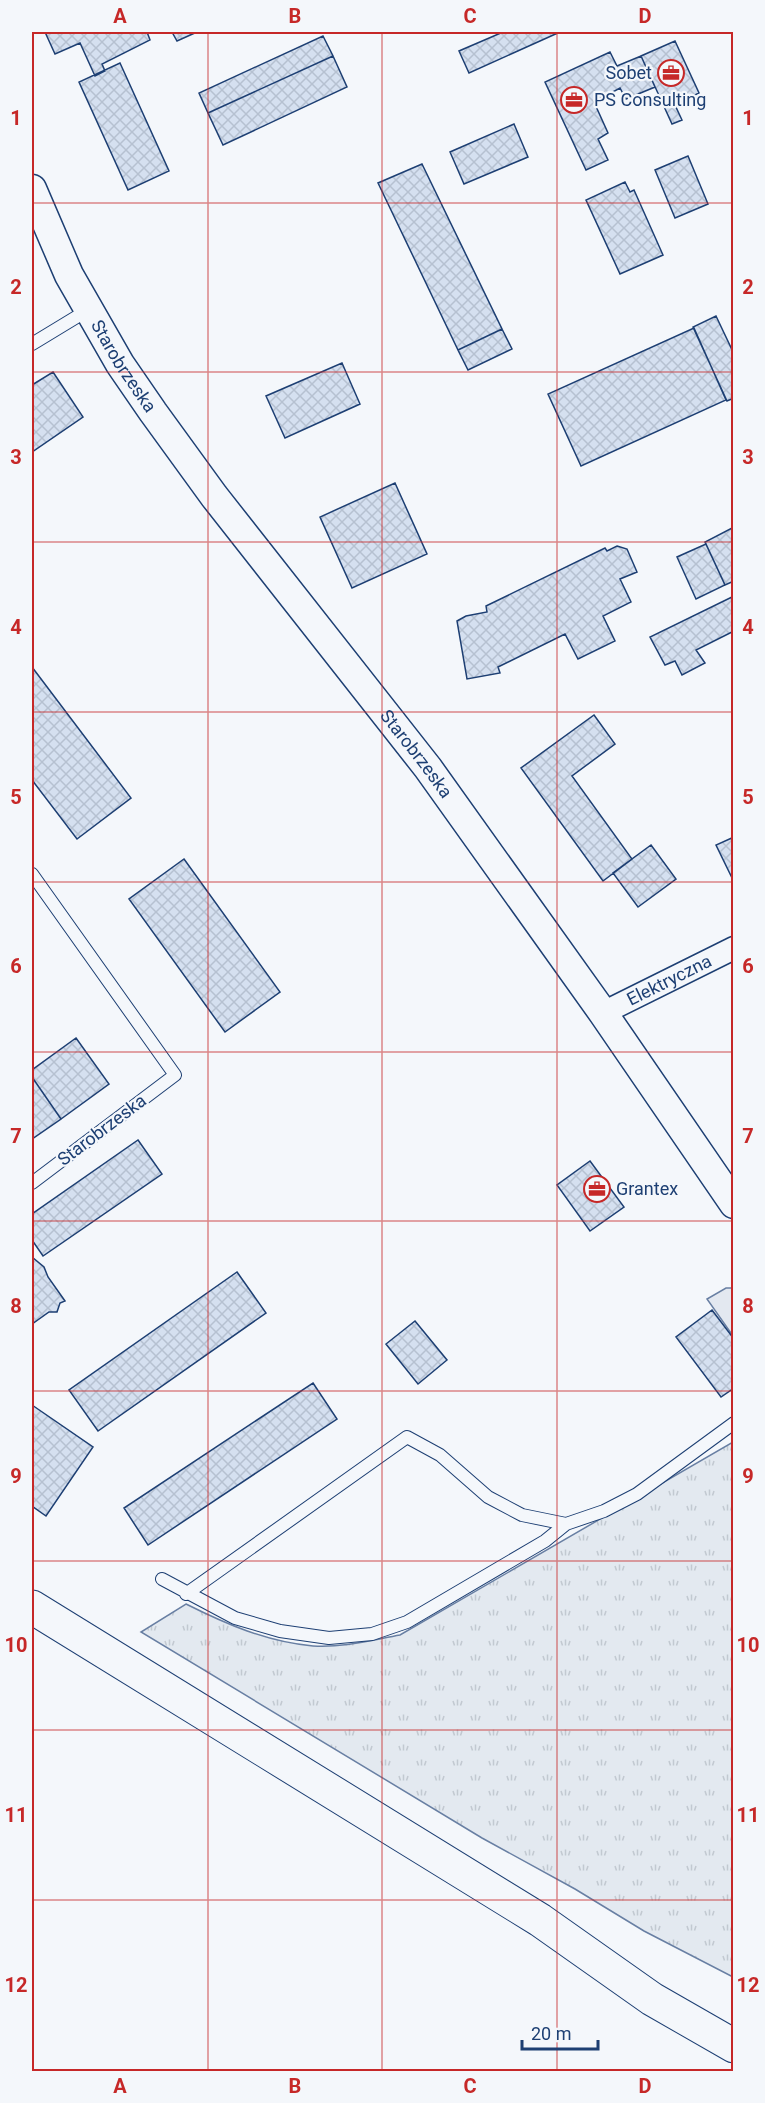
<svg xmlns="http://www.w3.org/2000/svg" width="765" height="2103" font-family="Roboto,sans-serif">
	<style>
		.grass { fill: url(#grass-tufts); stroke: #687fa3; stroke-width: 1.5 }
		.parking { fill: #e3e8f0; stroke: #687fa3; stroke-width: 1.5 }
		.building { fill: url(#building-cross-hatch); stroke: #1d3f73; stroke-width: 1.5 }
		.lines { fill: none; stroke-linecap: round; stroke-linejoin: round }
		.service-casing { stroke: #1d3f73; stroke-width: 14 }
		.minor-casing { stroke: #1d3f73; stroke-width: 25 }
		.tertiary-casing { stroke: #1d3f73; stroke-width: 31 }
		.primary-casing { stroke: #1d3f73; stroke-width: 35 }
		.service { stroke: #f4f7fb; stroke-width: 12 }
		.minor { stroke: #f4f7fb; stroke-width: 22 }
		.tertiary { stroke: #f4f7fb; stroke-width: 28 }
		.primary { stroke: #f4f7fb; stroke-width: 33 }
		.fence { stroke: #1d3f73; stroke-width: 1.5; stroke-dasharray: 8 3; stroke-linecap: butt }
		.grid { fill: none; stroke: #c62828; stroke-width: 1.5; stroke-opacity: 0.55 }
		.labels { text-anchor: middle; stroke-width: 4.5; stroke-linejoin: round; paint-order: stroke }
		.poi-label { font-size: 18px; fill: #1d3f73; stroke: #f4f7fb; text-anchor: start }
		.street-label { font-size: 18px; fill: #1d3f73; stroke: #f4f7fb }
		.neatline { fill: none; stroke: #c62828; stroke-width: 2 }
		.grid-label { font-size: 20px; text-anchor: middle; font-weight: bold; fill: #c62828 }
	</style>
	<defs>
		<pattern id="grass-tufts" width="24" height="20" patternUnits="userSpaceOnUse" patternTransform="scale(1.5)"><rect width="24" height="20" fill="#e3e9f0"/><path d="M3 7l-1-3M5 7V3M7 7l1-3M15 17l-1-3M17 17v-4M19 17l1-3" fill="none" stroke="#c2c9d1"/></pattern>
		<pattern id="building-cross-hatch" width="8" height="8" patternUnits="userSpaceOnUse" patternTransform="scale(1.5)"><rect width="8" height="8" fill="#d5e0f0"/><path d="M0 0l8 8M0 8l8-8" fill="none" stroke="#b6c1d1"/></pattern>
	</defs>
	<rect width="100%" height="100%" fill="#f4f7fb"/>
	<!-- grass -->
	<path class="grass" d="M733,1442V1977L644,1931L575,1889L482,1838L141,1632L186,1604C226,1624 267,1642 313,1646C342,1648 372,1640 400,1635Z"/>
	<!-- parking -->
	<path class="parking" d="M726,1288H733V1336L707,1299Z"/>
	<!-- building -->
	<path class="building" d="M45,32H147L150,40L102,64L105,71L95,76L80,43L55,54Z
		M172,32H197L177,41Z
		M503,32H560L469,73L459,51Z
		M323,36L333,56L208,113L199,93Z
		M675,41L699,93L675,105L682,120L672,124L641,56Z
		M610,52L617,66L641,56L655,87L626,99L620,88L594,102L608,133L598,139L608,160L586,170L545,82Z
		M333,56L347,87L223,145L208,113Z
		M120,63L169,171L128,190L79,82Z
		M514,124L528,157L464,184L450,152Z
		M688,156L708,204L675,218L655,170Z
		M422,164L502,329L458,350L378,183Z
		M625,182L630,192L634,190L663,255L620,274L586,200Z
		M716,316L734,354V398L727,401L693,327Z
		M694,328L726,400L581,466L548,394Z
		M502,329L512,349L468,370L458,350Z
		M342,363L360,404L285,438L266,396Z
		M53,372L83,417L32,452V385Z
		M395,483L427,554L352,588L320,517Z
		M734,527V581L725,585L705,542Z
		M706,544L725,585L696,599L677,557Z
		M617,546L627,549L637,572L620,579L631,602L603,616L615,641L578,659L565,634L498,667L500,673L467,679L457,621L466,616L487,612L486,606L605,548L607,551Z
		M734,596V631L696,650L705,663L682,675L675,661L665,665L650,637Z
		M32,667L131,798L77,839L32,780Z
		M594,715L615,744L572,776L632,859L603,881L521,768Z
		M734,837V882L716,845Z
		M651,845L676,879L638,907L613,873Z
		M184,859L280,992L225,1032L129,899Z
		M76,1038L109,1084L61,1119L32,1077V1070Z
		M32,1077L61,1119L32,1139Z
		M138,1140L162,1174L43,1256L32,1240V1214Z
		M590,1161L624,1207L590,1231L557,1185Z
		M32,1257L44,1267L48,1277L65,1301L60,1303L57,1312H49L32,1324Z
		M237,1272L266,1313L98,1431L69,1390Z
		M712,1310L734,1339V1388L721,1397L676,1337Z
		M415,1321L447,1360L418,1384L386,1344Z
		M313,1383L337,1419L148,1545L124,1508Z
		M32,1405L93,1447L46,1516L32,1506Z"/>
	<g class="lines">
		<defs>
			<path id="service" d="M32,344L88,310
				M32,874L175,1075L32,1183
				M162,1579L235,1618L280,1631L329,1638L372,1634L407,1622L545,1541L566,1524
				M186,1594L407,1437L440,1455L488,1497L522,1515L566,1524L604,1511L637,1494L734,1423"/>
			<g id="minor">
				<path id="s1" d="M603,1013L734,948"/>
			</g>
			<g id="tertiary">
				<path id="s2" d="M32,189L69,275L120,364L153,412L214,496L428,768L603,1013L734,1204"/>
			</g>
			<path id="primary" d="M32,1607L540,1920L652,1999L734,2046"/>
		</defs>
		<!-- service casing -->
		<use href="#service" class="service-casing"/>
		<!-- minor casing -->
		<use href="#minor" class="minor-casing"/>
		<!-- tertiary casing -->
		<use href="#tertiary" class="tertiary-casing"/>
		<!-- primary casing -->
		<use href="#primary" class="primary-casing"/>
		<!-- service -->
		<use href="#service" class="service"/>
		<!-- minor -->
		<use href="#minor" class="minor"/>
		<!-- tertiary -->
		<use href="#tertiary" class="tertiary"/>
		<!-- primary -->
		<use href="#primary" class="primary"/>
		<!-- fence -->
		<path class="fence" d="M731,1285H734"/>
	</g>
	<!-- grid -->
	<path class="grid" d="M208,32V2072M382,32V2072M557,32V2072M32,203H734M32,372H734M32,542H734M32,712H734M32,882H734M32,1052H734M32,1221H734M32,1391H734M32,1561H734M32,1730H734M32,1900H734"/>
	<!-- icons -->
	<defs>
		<symbol id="office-ring" viewBox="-11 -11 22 22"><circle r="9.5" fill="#f4f7fb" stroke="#c62828" stroke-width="1.5"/><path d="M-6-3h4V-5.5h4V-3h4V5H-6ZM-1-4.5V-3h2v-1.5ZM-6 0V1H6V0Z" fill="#c62828"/></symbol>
	</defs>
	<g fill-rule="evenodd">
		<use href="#office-ring" x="656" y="58" width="30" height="30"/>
		<use href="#office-ring" x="559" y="85" width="30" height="30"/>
		<use href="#office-ring" x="582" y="1174" width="30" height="30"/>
	</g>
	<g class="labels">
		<!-- poi labels -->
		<g class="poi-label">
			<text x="652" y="79" text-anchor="end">Sobet</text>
			<text x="594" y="106">PS Consulting</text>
			<text x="616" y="1195">Grantex</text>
		</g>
		<!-- street labels -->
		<g class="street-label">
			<text dy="6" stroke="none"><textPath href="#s2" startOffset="200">Starobrzeska</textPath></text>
			<text dy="6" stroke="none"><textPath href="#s2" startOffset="686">Starobrzeska</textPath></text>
			<text dy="6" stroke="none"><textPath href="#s1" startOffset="74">Elektryczna</textPath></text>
			<text transform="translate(102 1130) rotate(-37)" y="6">Starobrzeska</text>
		</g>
	</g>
	<!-- border -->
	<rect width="765" height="2103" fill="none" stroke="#f4f7fb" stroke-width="66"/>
	<!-- scale -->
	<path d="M522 2040v9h76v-9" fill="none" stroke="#1d3f73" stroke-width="3"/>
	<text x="531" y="2040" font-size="18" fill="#1d3f73" stroke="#f4f7fb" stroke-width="4.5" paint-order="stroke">20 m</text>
	<rect x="33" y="33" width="699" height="2037" class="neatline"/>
	<g class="grid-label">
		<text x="120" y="23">A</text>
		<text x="295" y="23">B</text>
		<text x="470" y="23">C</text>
		<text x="645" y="23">D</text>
		<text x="16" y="125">1</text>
		<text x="748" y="125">1</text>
		<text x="16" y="294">2</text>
		<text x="748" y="294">2</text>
		<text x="16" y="464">3</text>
		<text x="748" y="464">3</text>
		<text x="16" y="634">4</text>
		<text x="748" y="634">4</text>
		<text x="16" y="804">5</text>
		<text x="748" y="804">5</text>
		<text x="16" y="973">6</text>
		<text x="748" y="973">6</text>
		<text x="16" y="1143">7</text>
		<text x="748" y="1143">7</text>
		<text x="16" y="1313">8</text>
		<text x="748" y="1313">8</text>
		<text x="16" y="1483">9</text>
		<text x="748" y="1483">9</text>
		<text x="16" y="1652">10</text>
		<text x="748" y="1652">10</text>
		<text x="16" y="1822">11</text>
		<text x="748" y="1822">11</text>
		<text x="16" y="1992">12</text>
		<text x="748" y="1992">12</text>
		<text x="120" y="2093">A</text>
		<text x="295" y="2093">B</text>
		<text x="470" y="2093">C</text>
		<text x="645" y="2093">D</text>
	</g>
</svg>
